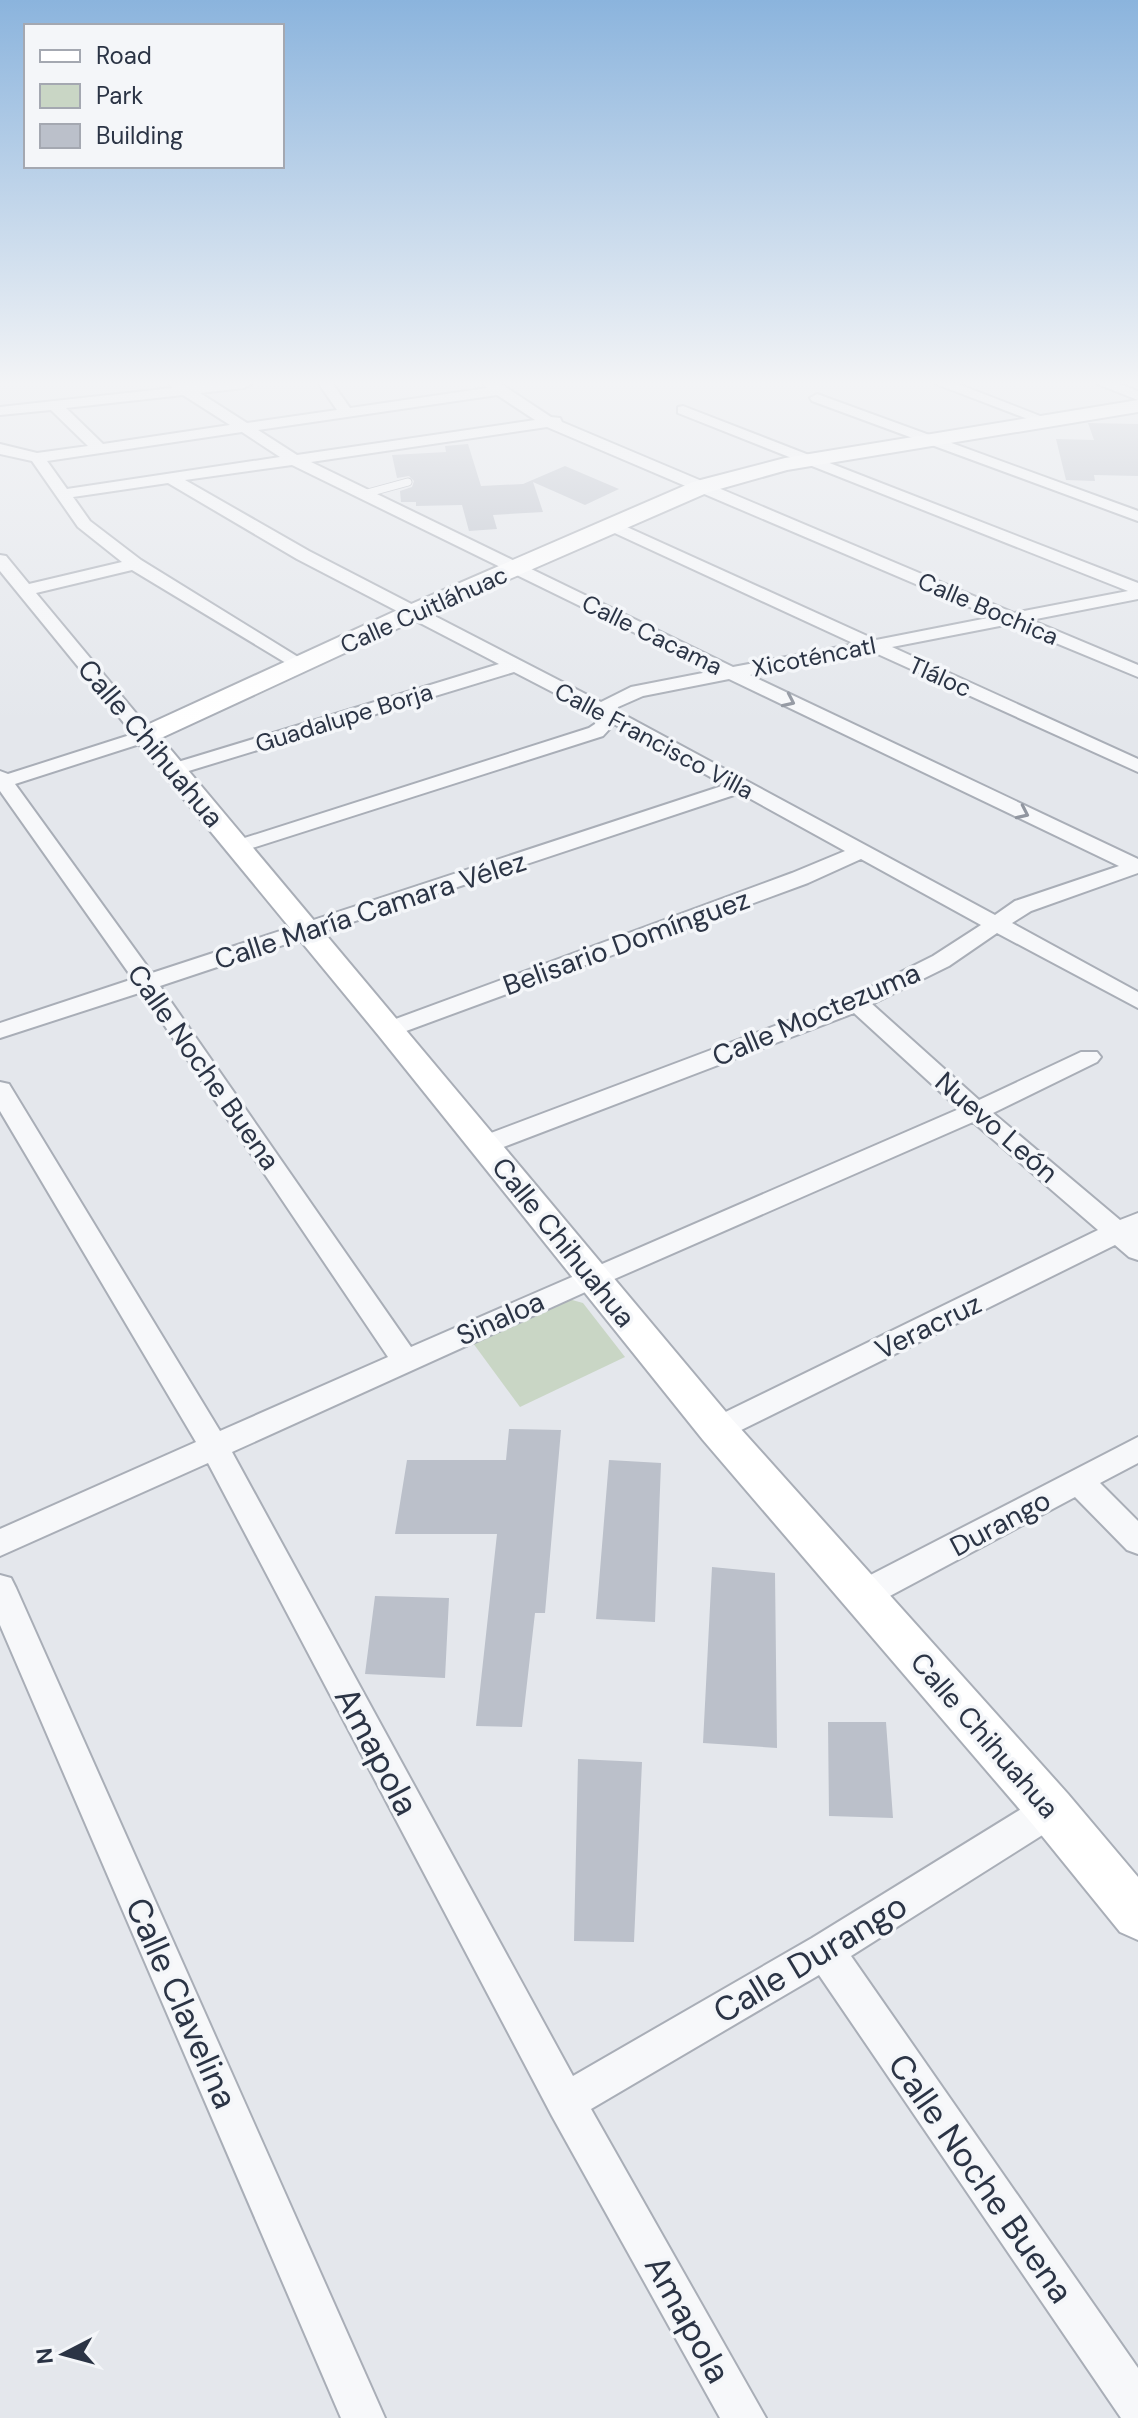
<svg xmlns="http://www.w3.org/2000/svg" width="1138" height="2418" font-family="'DM Sans',sans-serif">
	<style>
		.green { fill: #c9d6c5 }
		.building { fill: #bbc0ca }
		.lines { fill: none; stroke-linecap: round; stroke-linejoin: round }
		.lane-casing { stroke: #a9aeb7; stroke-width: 9 }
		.street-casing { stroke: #a9aeb7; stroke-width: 4 }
		.secondary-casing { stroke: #a9aeb7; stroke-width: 4 }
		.lane { stroke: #f7f8fa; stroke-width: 7 }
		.street { fill: #f7f8fa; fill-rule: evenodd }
		.secondary { fill: #fff; fill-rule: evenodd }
		.oneway { stroke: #9196a0 }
		.labels { text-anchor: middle; stroke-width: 7; stroke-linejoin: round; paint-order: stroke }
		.far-street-label { font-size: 24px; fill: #2b3445; stroke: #f4f6f9 }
		.street-label { font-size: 28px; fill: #2b3445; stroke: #f4f6f9 }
		.near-street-label { font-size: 34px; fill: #2b3445; stroke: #f4f6f9 }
	</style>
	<rect width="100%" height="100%" fill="#e4e7ec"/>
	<!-- green -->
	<path class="green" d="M565,1298L583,1303L625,1357L520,1407L470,1339Z"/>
	<!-- building -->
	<path class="building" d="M1088,423L1138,424V476L1094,475L1095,481L1066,480L1056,439L1094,440Z
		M468,444L481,486L523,484L565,466L619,489L585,505L533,482L543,512L493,515L497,529L469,531L462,505L416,506V502H401L400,491L412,487L414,481L409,476L397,478L392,455L446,452L445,446Z
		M509,1429L561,1430L545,1613H535L522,1727L476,1726L497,1534H395L407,1460H506Z
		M609,1460L661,1463L655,1622L596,1619Z
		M712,1567L775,1573L777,1748L703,1743Z
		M375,1596L449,1598L445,1678L365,1674Z
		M828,1722H886L893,1818L829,1816Z
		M578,1759L642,1762L634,1942L574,1941Z"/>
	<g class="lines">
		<defs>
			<path id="lane" d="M364,494L408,482"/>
			<path id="street" d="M169,384H251L244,388L200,393L247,423L337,410L319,384H333L350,408L487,388L484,384H501L551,417L560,418L562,422L1014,613L1128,591L678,413V407L683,406L1138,583V599L1031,620L1138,665V677L1010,624L892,647L1138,759V772L871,651L750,675L1138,859V873L1031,911L1012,923L1138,992V1008L997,933L949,966L872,1004L979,1100L1081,1052H1097L1101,1057L1097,1062L993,1113L1120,1220L1138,1213V1260L1129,1257L1115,1245L727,1437L717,1441L707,1437L702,1429L707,1421L1098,1230L973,1122L603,1284L232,1452L573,2076L812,1938L1039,1798L1051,1794L1063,1798L1068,1810L1063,1822L851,1956L1138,2368V2418H1121L819,1975L591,2109L766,2418H720L552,2116L208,1463L0,1556V1529L196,1442L0,1111V1082L9,1084L220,1431L388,1357L142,992L0,1038V1023L133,979L0,791V771L8,774L133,734L0,571V555L6,556L29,584L122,562L78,527L32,461L0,454V444L37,453L88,446L51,410L0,415V407L172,388ZM183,395L230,425L103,444L66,408ZM497,395L535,420L297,455L258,430ZM547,427L993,617L876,640L618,523H606V529L855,644L733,667L311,462ZM242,432L280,457L67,489L47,461ZM292,465L713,671L631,687L601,702L309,551L185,480ZM168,483L297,559L499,664L168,765L165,769L168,773H182L514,672L597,715L595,724L589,728L232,842L229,846L232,850H246L603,736L614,724L725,785L152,973L15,784L152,740L155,736L36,593L132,570L296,669L302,670L311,665L141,560L90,521L73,497ZM729,679L1119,866L1015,901L995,915L617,711L618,707L643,696ZM740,793L845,851L792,873L382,1024L378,1029L382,1034H398L808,883L861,859L981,925L933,956L849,998L475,1139L471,1145L475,1151L484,1154L493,1151L854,1013L959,1109L411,1347L160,986Z
				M936,384H958L1053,421L1051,424H1041Z
				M1097,384H1119L1138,391V400Z
				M817,394L1138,511V521L812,401L810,398Z
				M1138,1437V1463L1100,1483L1138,1521V1554L1127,1550L1075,1497L873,1605L862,1609L851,1605L846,1595L851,1585Z
				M0,1575L11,1578L16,1588L385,2418H341L0,1625Z"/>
			<path id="secondary" d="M1138,400V412L787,470L709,492L420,618L161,738L731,1418L1068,1794L1138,1877V1940L1120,1932L1034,1826L703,1440L379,1036L132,736L136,730L402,608L693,482L785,458Z"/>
		</defs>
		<!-- lane casing -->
		<use href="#lane" class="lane-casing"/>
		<!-- street casing -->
		<use href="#street" class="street-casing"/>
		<!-- secondary casing -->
		<use href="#secondary" class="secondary-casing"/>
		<!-- lane -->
		<use href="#lane" class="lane"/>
		<!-- street -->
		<use href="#street" class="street"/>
		<!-- secondary -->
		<use href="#secondary" class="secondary"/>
	</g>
	<!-- one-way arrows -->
	<defs><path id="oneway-chevron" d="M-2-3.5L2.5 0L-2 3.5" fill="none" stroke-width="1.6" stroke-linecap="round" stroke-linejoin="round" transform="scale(2)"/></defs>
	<g class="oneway">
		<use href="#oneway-chevron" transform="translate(789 701) rotate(25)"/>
		<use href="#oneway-chevron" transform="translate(1023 813) rotate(25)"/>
	</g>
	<!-- sky -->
	<linearGradient id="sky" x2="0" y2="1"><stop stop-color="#8bb4dd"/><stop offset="0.53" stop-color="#f3f4f6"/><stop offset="1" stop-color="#f3f4f6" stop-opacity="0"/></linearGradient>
	<rect width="1138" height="723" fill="url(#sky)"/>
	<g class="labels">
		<!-- far-street labels -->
		<g class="far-street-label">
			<text transform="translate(988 609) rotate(23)" y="8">Calle Bochica</text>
			<text transform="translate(424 610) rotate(-24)" y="8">Calle Cuitláhuac</text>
			<text transform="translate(652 635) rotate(26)" y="8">Calle Cacama</text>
			<text transform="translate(814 657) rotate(-11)" y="8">Xicoténcatl</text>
			<text transform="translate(940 677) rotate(24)" y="8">Tláloc</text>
			<text transform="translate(344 718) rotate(-17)" y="8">Guadalupe Borja</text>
			<text transform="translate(654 741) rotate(28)" y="8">Calle Francisco Villa</text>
		</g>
		<!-- street labels -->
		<g class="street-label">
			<text transform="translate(151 743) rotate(50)" y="10">Calle Chihuahua</text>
			<text transform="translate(370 910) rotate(-18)" y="10">Calle María Camara Vélez</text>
			<text transform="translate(626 942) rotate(-20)" y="10">Belisario Domínguez</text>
			<text transform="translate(816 1014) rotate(-23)" y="10">Calle Moctezuma</text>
			<text transform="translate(204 1067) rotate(55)" y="10">Calle Noche Buena</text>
			<text transform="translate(997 1127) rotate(41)" y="10">Nuevo León</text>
			<text transform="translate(564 1242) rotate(51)" y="10">Calle Chihuahua</text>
			<text transform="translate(500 1318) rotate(-24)" y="10">Sinaloa</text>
			<text transform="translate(928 1326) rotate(-26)" y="10">Veracruz</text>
			<text transform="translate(1000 1523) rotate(-28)" y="10">Durango</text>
			<text transform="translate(985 1735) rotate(49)" y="10">Calle Chihuahua</text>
		</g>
		<!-- near-street labels -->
		<g class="near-street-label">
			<text transform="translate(377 1751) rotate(62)" y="12">Amapola</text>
			<text transform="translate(810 1958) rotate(-31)" y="12">Calle Durango</text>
			<text transform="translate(182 2003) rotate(66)" y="12">Calle Clavelina</text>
			<text transform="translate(981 2178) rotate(55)" y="12">Calle Noche Buena</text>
			<text transform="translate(688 2319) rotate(61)" y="12">Amapola</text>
		</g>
	</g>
	<!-- legend -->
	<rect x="24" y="24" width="260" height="144" fill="#f4f6f9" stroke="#a4a8b1" stroke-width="2"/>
	<rect x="40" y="50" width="40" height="12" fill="#ffffff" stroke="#a4a8b1" stroke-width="2"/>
	<text x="96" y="64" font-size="24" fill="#2b3445">Road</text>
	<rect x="40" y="84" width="40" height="24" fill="#c9d6c5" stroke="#a4a8b1" stroke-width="2"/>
	<text x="96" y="104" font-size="24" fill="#2b3445">Park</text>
	<rect x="40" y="124" width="40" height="24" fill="#bbc0ca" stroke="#a4a8b1" stroke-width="2"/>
	<text x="96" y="144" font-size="24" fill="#2b3445">Building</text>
	<!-- north arrow -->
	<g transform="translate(64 2354) rotate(264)" stroke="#f4f6f9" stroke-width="6" paint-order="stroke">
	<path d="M0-6L14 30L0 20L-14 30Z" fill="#2b3445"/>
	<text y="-12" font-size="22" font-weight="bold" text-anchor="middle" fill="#2b3445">N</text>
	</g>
</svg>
